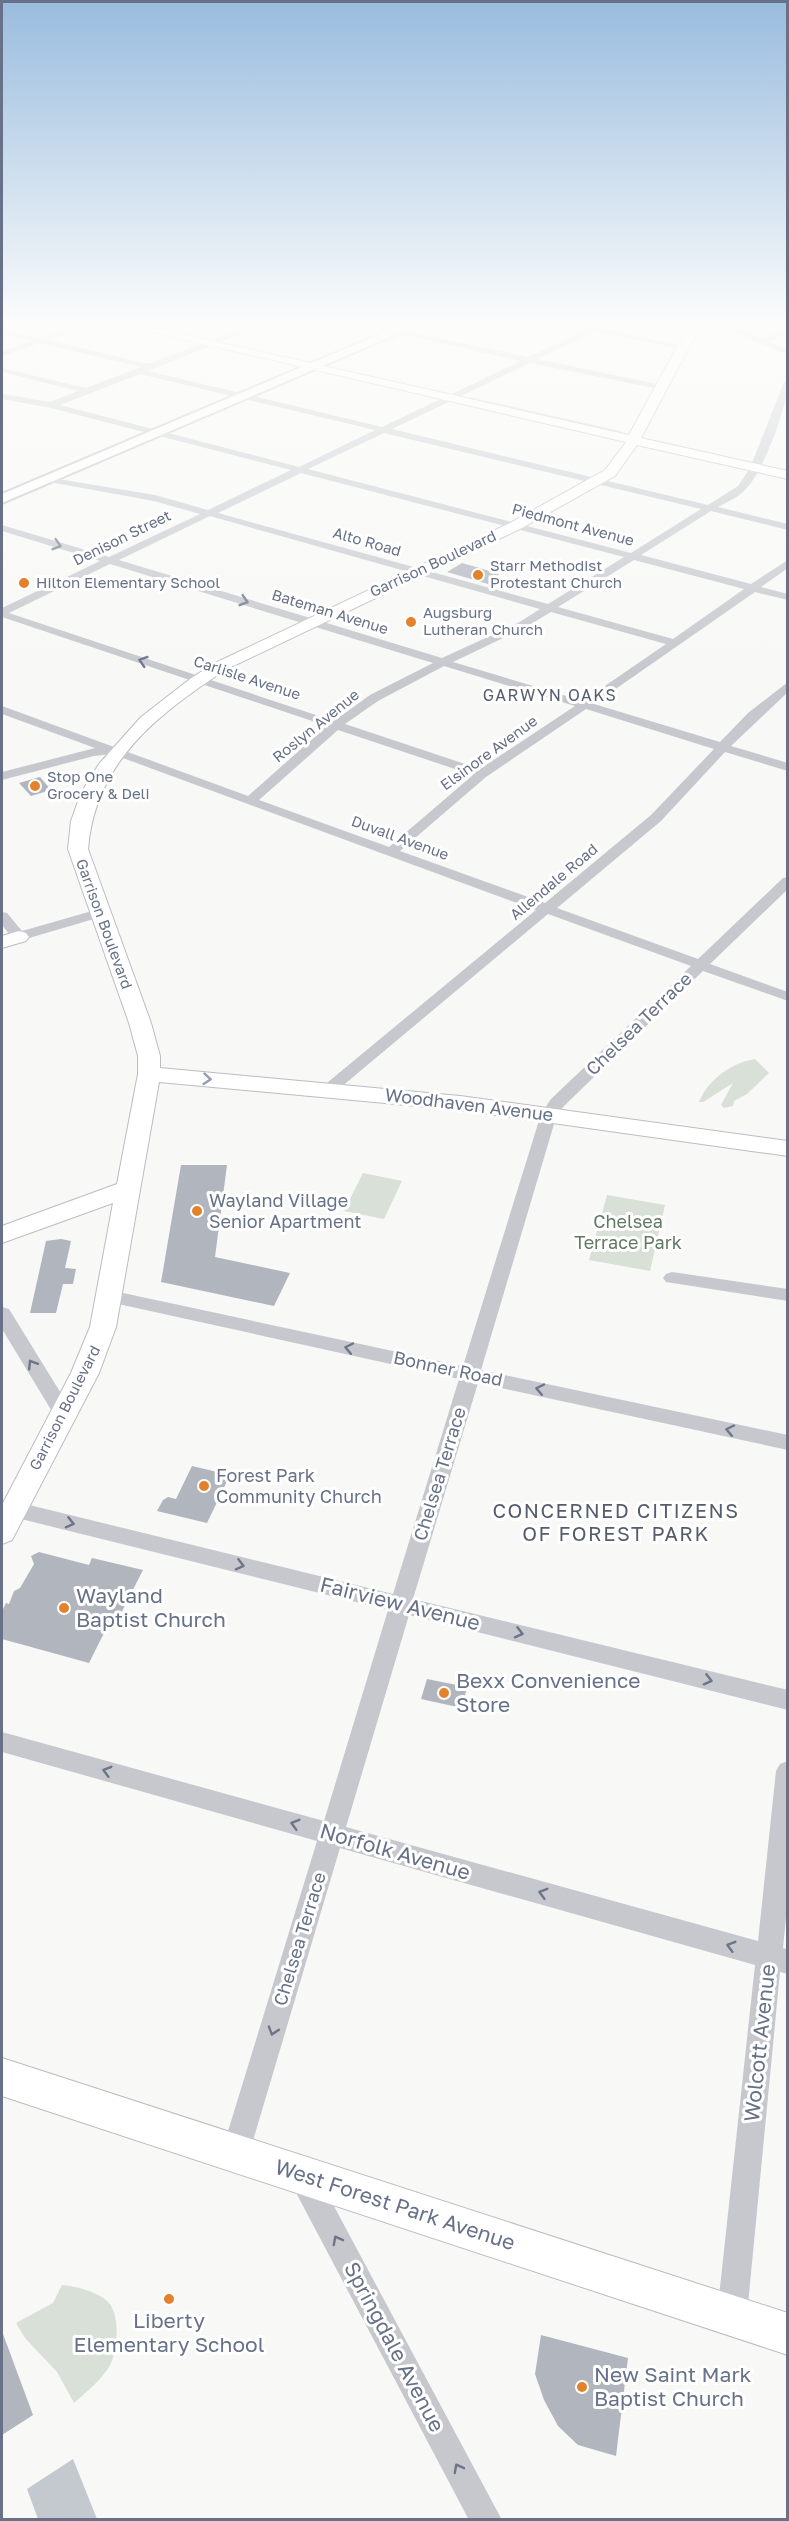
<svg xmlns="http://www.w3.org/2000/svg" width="789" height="2521" font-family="'Golos Text',sans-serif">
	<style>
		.green { fill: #d8e0d7 }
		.water { fill: #c3c9cf }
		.building { fill: #b1b5be }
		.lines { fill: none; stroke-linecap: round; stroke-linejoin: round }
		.secondary-casing { stroke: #bbbdc3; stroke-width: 2 }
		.primary-casing { stroke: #bbbdc2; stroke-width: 4 }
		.street { fill: #c6c8cd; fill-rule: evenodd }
		.secondary { fill: #fff; fill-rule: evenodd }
		.primary { fill: #fff; fill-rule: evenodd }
		.oneway { stroke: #6c758a }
		.oneway2 { stroke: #959cab }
		.poi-dot { fill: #e3822b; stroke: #fff; stroke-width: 2 }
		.labels { text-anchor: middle; stroke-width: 6; stroke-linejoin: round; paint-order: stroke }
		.far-street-label { font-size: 15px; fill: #677187; stroke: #fff }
		.far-poi-label { font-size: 15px; fill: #677187; stroke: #fff; text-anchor: start }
		.far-neighbourhood-label { font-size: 16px; letter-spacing: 1.5px; fill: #555d6c; stroke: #fff }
		.street-label { font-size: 18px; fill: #677187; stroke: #fff }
		.poi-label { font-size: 18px; fill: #677187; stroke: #fff; text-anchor: start }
		.park-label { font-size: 18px; fill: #627963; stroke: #fff }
		.neighbourhood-label { font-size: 20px; letter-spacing: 1.5px; fill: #555d6c; stroke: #fff }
		.near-poi-label { font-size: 21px; fill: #677187; stroke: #fff; text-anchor: start }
		.near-street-label { font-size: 21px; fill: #677187; stroke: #fff }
	</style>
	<rect width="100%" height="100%" fill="#f8f8f6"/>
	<!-- green -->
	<path class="green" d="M470,397L621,431L622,432L621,435L463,399Z
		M755,1059L769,1073L747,1094L734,1101L733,1106L724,1108L721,1105L733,1083L703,1102H699C708,1080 731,1063 755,1059Z
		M363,1173L402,1181L384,1219L344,1211Z
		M607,1195L665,1205L650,1271L589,1260Z
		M62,2285C75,2286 95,2291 106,2300C122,2312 118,2356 107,2370C98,2383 85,2393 74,2403L57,2372L25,2338L16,2323L53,2303Z"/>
	<!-- water -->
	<path class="water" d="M73,2459L97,2519H38L27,2489Z"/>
	<!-- building -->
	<path class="building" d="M462,563L483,569L499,574L488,584L447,572Z
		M40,777L51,790L31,796L19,783Z
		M181,1165H227L215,1257L290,1273L274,1306L161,1282Z
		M61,1239L71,1241L65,1268L76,1269L73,1284H63L56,1313H30L46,1241Z
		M192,1466L230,1475L207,1523L157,1511L163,1500L168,1497L176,1499Z
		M39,1552L89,1565L92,1558L143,1570L114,1627L108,1625L89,1663L2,1639V1611L6,1603L9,1604L14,1591L20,1588L34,1564L31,1556Z
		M427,1679L467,1687L462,1708L421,1699Z
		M3,2334L33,2415L2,2435V2334Z
		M541,2335L628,2358L616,2456L578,2445L558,2426L544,2400L535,2374Z"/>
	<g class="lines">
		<defs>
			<path id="secondary" d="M100,320H120L629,435L677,347L696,320H707L689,347L641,438L788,471V479L637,445L615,476L520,529L225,670C157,715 95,762 88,849L151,1023L160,1056V1068L460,1096L788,1141V1156L460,1110L159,1082L116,1327L99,1373L12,1540L2,1544V1505L71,1373L90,1327L113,1203L2,1243V1226L117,1184L138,1074V1056L129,1023L68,849L71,821L81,793L99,764L141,717L190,679L213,664L510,523L605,470L626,442Z
				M753,320L788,323V329L754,322Z
				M19,931L26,933L29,937L26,941L2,948V936Z
				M2,2058L788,2313V2355L2,2096Z"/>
			<path id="primary" d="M413,320H430L2,503V494Z"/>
		</defs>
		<!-- secondary casing -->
		<use href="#secondary" class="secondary-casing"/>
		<!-- primary casing -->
		<use href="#primary" class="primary-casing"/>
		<!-- street -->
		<path class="street" d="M90,320H102L48,340L149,364L264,320H275L148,371L382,427L521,361L338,320H354L528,357L586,330L545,320C559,320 582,328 594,326C602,325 607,320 617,320L602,328L687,347L683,349L595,332L537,359L661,385L664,390L530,363L392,429L708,505L738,486L750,468L784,382L788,380C788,406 764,470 746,489C739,497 727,502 718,507L788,524V530L711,511L641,555L751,584L788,560V568L761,587L788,594V600L755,592L594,704L720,742L748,713L788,682V692L731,746L788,763V771L725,752L661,821L557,908L698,959L783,878L788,877V889L710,964L788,992V1001L703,971L563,1107L557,1114L481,1370L788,1435V1450L478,1383L413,1599L788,1690V1710L409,1615L346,1827L758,1941L776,1771L780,1764L788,1761V1897L783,1948L788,1949V1974L780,1972L747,2315L742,2325L732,2330L722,2325L717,2315L755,1965L340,1848L249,2154L245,2164L235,2168L225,2164L221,2154L317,1841L2,1752V1732L324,1821L388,1610L13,1517L6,1515L3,1509L6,1503L13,1501L393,1594L459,1379L109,1302L102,1301L100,1296L102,1291L109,1290L463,1366L541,1114L551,1099L691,966L548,914L334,1093H322L320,1090L322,1087L536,910L112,754L94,756L2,780V772L95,748L2,714V706L248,796L327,726L2,617V608L100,561L2,531V525L109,557L200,514L154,501L49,482L44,479L46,477L155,495L208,510L291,470L51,408L2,399V394L50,402L78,391L2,372V368L86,388L141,367L40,343L2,356V351L31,341L2,334V330L39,338ZM140,374L375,430L299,467L60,405ZM384,433L701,509L631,553L308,469ZM301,473L624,557L548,604L218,513ZM210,516L540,609L518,623L442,658L119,560ZM634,560L744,589L673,639L558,607ZM110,564L433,663L370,695L334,721L9,613ZM551,612L666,644L583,701L453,662L526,627ZM444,666L575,706L480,769L345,724L378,701ZM586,709L714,749L651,815L545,903L400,851L486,777ZM338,730L473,775L389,847L259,800Z
			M743,320H755L736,327L693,323L697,321L735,323Z
			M788,327V332L769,342L788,350V355L732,331L739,329L763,339Z
			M99,909L104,910V916L19,941L14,940L2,925V912L7,913L22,931Z
			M672,1272L788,1289V1301L666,1282L663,1278L666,1274Z
			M2,1307L9,1309L70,1408L73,1413L70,1418L63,1420L56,1418L2,1329Z
			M303,2163L313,2167L502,2520H469L293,2187L289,2177L293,2167Z"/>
		<!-- secondary -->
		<use href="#secondary" class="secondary"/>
		<!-- primary -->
		<use href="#primary" class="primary"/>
	</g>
	<!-- one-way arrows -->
	<defs><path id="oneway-chevron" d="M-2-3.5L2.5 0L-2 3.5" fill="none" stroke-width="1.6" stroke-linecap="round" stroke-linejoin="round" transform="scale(1.5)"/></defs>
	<g class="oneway">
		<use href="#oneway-chevron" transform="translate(57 545) rotate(17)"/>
		<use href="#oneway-chevron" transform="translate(244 601) rotate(17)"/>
		<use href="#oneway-chevron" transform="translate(143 661) rotate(-162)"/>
		<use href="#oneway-chevron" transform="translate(349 1348) rotate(-168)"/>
		<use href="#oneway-chevron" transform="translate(32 1364) rotate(-122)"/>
		<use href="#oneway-chevron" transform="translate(540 1389) rotate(-168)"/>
		<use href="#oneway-chevron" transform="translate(730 1430) rotate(-168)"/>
		<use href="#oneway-chevron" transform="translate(70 1523) rotate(14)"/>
		<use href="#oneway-chevron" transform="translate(240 1565) rotate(14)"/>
		<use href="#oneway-chevron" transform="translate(519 1633) rotate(14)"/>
		<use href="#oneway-chevron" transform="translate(708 1680) rotate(14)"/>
		<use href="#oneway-chevron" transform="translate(107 1771) rotate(-164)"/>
		<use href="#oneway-chevron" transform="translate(295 1824) rotate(-164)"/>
		<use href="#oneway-chevron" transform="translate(543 1893) rotate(-164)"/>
		<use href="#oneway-chevron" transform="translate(731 1946) rotate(-164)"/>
		<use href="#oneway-chevron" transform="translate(273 2031) rotate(107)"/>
		<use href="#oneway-chevron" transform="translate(337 2240) rotate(-118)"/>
		<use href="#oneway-chevron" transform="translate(458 2468) rotate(-118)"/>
	</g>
	<use class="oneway2" href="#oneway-chevron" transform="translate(207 1079) rotate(5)"/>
	<!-- sky -->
	<linearGradient id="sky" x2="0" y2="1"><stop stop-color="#99bcde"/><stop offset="0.48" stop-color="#fcfcfb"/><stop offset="1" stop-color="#fcfcfb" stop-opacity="0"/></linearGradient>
	<rect width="789" height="673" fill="url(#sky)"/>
	<!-- markers -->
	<g class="poi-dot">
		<circle cx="478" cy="575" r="6"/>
		<circle cx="24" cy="583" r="6"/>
		<circle cx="411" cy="622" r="6"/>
		<circle cx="35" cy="786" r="6"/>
		<circle cx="197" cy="1211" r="6"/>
		<circle cx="204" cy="1486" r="6"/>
		<circle cx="64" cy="1608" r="6"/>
		<circle cx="444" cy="1693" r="6"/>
		<circle cx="169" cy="2299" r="6"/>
		<circle cx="582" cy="2387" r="6"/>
	</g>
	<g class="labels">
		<!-- far-street labels -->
		<g class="far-street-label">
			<text transform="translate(573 525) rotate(15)" y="5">Piedmont Avenue</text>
			<text transform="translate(122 538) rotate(-26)" y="5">Denison Street</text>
			<text transform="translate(367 542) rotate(16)" y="5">Alto Road</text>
			<text transform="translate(433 564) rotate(-25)" y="5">Garrison Boulevard</text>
			<text transform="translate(330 612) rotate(17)" y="5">Bateman Avenue</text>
			<text transform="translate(247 678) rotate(18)" y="5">Carlisle Avenue</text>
			<text transform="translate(316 726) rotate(-39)" y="5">Roslyn Avenue</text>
			<text transform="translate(489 753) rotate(-36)" y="5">Elsinore Avenue</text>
			<text transform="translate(400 838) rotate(20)" y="5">Duvall Avenue</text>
			<text transform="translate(554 882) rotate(-40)" y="5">Allendale Road</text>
			<text transform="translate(104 924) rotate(70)" y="5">Garrison Boulevard</text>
			<text transform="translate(65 1408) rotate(-63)" y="5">Garrison Boulevard</text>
		</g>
		<!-- far-poi labels -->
		<g class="far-poi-label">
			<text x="490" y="571">Starr Methodist<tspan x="490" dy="17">Protestant Church</tspan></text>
			<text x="36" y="588">Hilton Elementary School</text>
			<text x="423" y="618">Augsburg<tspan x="423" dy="17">Lutheran Church</tspan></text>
			<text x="47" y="782">Stop One<tspan x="47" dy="17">Grocery &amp; Deli</tspan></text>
		</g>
		<!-- far-neighbourhood labels -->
		<g class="far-neighbourhood-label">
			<text x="550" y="701">GARWYN OAKS</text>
		</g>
		<!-- street labels -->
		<g class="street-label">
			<text transform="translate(639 1024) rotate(-44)" y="6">Chelsea Terrace</text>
			<text transform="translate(469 1105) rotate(7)" y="6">Woodhaven Avenue</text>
			<text transform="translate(448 1369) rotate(12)" y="6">Bonner Road</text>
			<text transform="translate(440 1474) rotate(-73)" y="6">Chelsea Terrace</text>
			<text transform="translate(300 1939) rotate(-73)" y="6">Chelsea Terrace</text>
		</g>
		<!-- poi labels -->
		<g class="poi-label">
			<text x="209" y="1207">Wayland Village<tspan x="209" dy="21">Senior Apartment</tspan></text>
			<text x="216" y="1482">Forest Park<tspan x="216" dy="21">Community Church</tspan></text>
		</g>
		<!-- park labels -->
		<g class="park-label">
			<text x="628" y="1228">Chelsea<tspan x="628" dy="21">Terrace Park</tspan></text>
		</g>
		<!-- neighbourhood labels -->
		<g class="neighbourhood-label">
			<text x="616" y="1518">CONCERNED CITIZENS<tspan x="616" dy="23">OF FOREST PARK</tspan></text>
		</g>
		<!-- near-poi labels -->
		<g class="near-poi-label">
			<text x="76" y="1603">Wayland<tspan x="76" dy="24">Baptist Church</tspan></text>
			<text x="456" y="1688">Bexx Convenience<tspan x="456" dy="24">Store</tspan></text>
			<text x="169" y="2328" text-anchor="middle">Liberty<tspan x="169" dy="24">Elementary School</tspan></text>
			<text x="594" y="2382">New Saint Mark<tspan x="594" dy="24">Baptist Church</tspan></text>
		</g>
		<!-- near-street labels -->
		<g class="near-street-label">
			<text transform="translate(400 1604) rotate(14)" y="7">Fairview Avenue</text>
			<text transform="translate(395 1852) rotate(16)" y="7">Norfolk Avenue</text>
			<text transform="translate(760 2043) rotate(-84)" y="7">Wolcott Avenue</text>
			<text transform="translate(395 2205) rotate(18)" y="7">West Forest Park Avenue</text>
			<text transform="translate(394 2347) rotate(62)" y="7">Springdale Avenue</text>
		</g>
	</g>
	<!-- border -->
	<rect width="789" height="2521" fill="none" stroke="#677187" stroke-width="6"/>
</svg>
